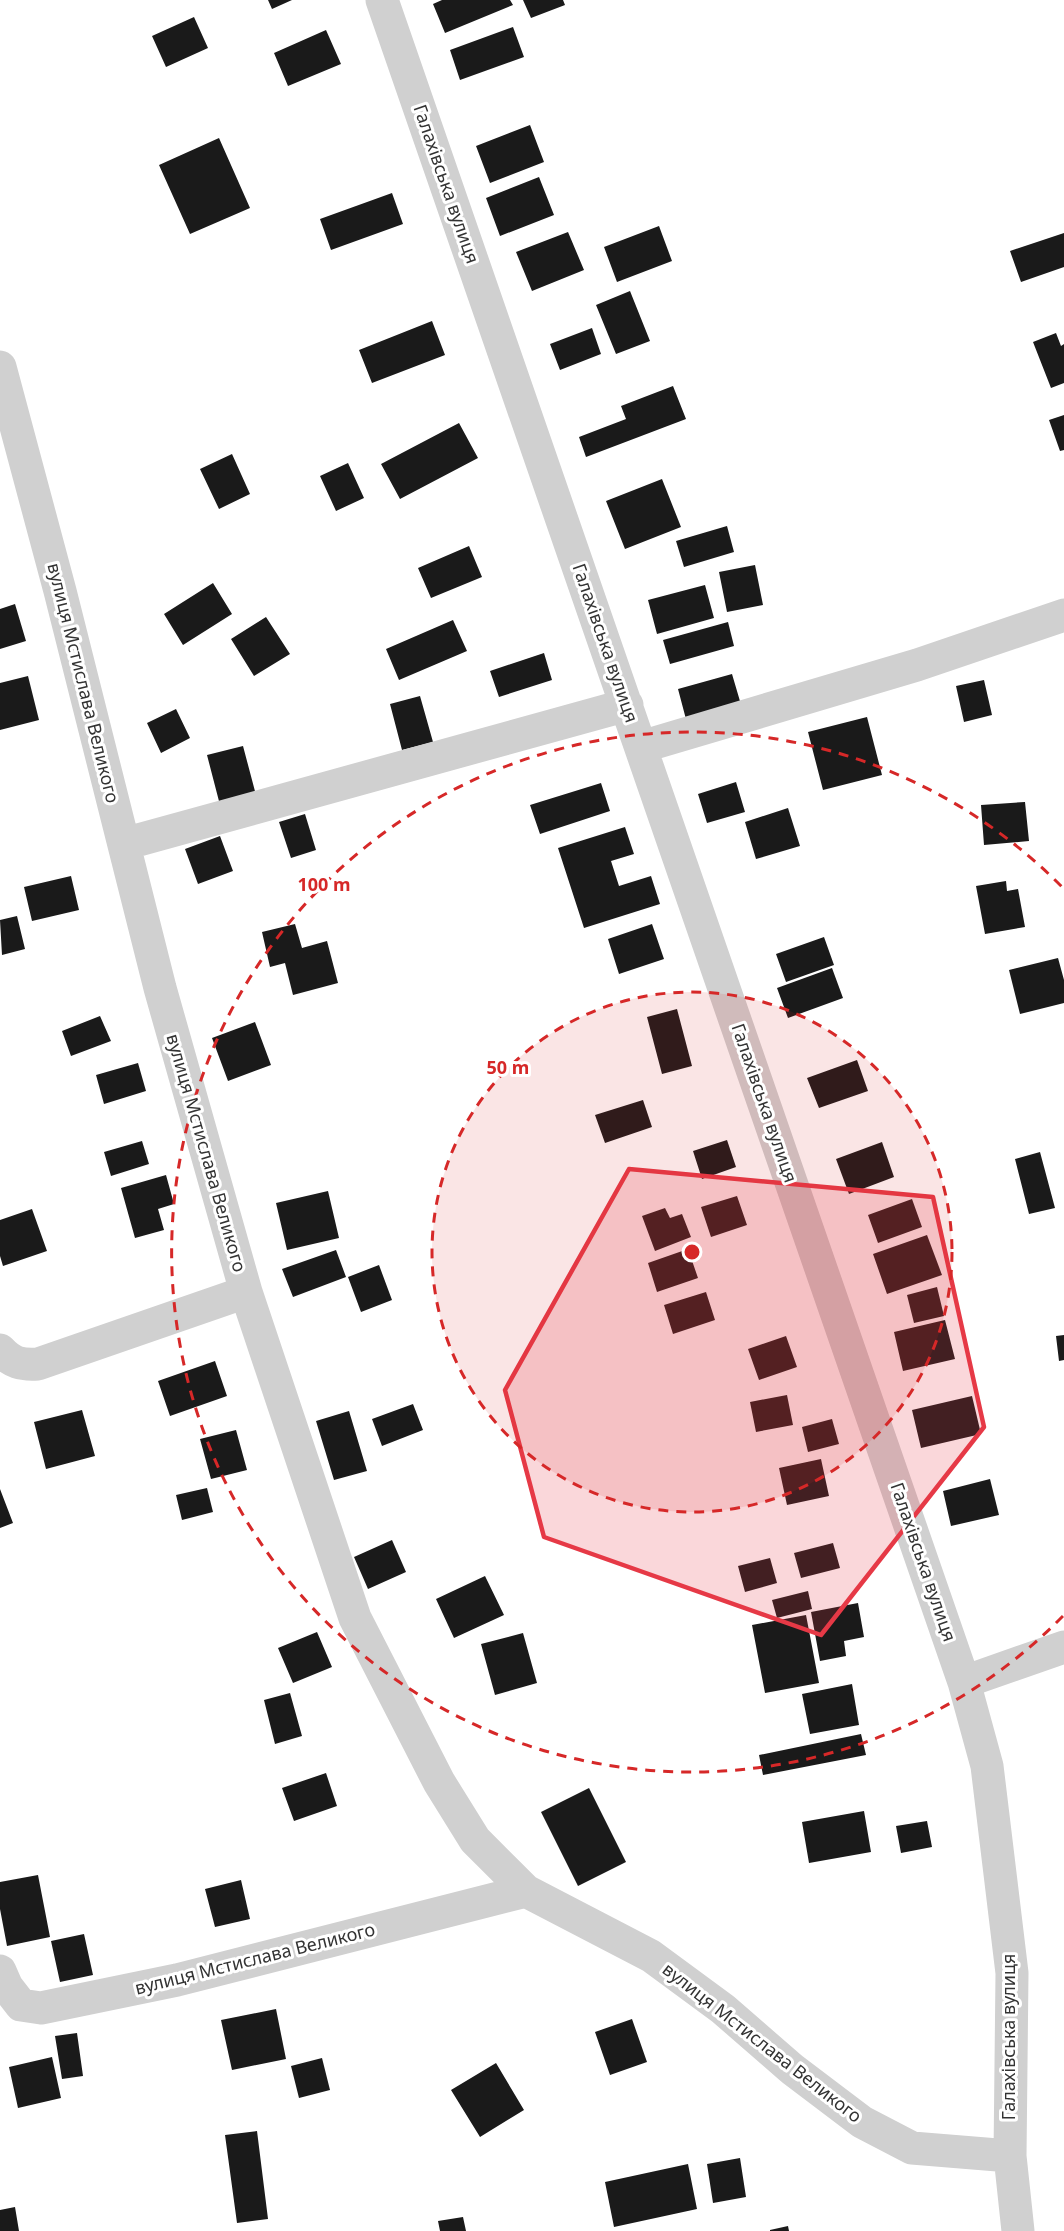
<svg xmlns="http://www.w3.org/2000/svg" width="1064" height="2231" font-family="'Noto Sans',sans-serif">
	<style>
		.building { fill: #1a1a1a }
		.lines { fill: none; stroke-linecap: round; stroke-linejoin: round }
		.minor { stroke: #d0d0d0; stroke-width: 33 }
		.marked { fill: #e63946; fill-opacity: 0.2; stroke: #e63946; stroke-width: 4.5; stroke-linejoin: round }
		.ring { fill: none; stroke: #d62828; stroke-width: 3; stroke-dasharray: 10 8 }
		.labels { text-anchor: middle; stroke-width: 6; stroke-linejoin: round; paint-order: stroke }
		.street-label { font-size: 18px; fill: #333; stroke: #fff }
		.centre { fill: #d62828; stroke: #fff; stroke-width: 3 }
		.ring-label { font-size: 18px; text-anchor: middle; font-weight: bold; fill: #d62828; stroke: #fff; stroke-width: 6; stroke-linejoin: round; paint-order: stroke }
	</style>
	<rect width="100%" height="100%" fill="#fff"/>
	<!-- building -->
	<path class="building" d="M268,0H292L272,9Z
		M442,0H510L513,5L445,33L433,4Z
		M523,0H563L565,5L531,18Z
		M194,17L208,48L166,67L152,36Z
		M513,27L524,57L460,80L450,50Z
		M326,30L341,64L288,86L274,53Z
		M530,125L544,162L490,183L476,146Z
		M219,138L250,208L190,234L159,165Z
		M539,177L554,215L500,236L486,198Z
		M392,193L403,224L331,250L320,219Z
		M659,226L672,261L617,282L604,247Z
		M568,232L584,270L532,291L516,252Z
		M1064,233V267L1021,282L1010,251Z
		M630,291L650,341L616,354L596,305Z
		M432,321L445,355L372,383L359,350Z
		M592,328L601,354L560,370L550,344Z
		M1056,333L1061,346L1064,344V383L1051,388L1033,342Z
		M673,386L686,419L586,457L579,437L626,419L621,406Z
		M1064,415V450L1060,451L1049,420Z
		M459,423L478,458L400,499L381,464Z
		M232,454L250,494L219,509L200,469Z
		M348,463L364,498L336,511L320,476Z
		M662,479L681,527L625,549L606,501Z
		M727,526L734,552L684,567L676,541Z
		M469,546L482,577L431,598L418,568Z
		M755,565L763,605L727,612L719,572Z
		M213,583L232,614L183,645L164,614Z
		M705,585L714,618L657,634L648,600Z
		M15,604L26,641L0,649V609Z
		M266,617L290,654L254,676L231,639Z
		M453,620L467,651L399,680L386,649Z
		M728,622L734,646L670,664L663,640Z
		M544,653L552,680L499,697L490,671Z
		M732,674L742,708L687,723L678,689Z
		M28,676L39,720L0,730V683Z
		M984,680L992,715L964,722L956,686Z
		M420,696L433,742L402,750L390,704Z
		M176,709L190,738L161,753L147,723Z
		M867,717L882,775L823,790L808,732Z
		M243,746L256,795L220,805L207,755Z
		M736,782L745,812L707,823L698,794Z
		M601,783L610,811L540,834L530,805Z
		M1025,802L1029,841L984,845L981,805Z
		M788,808L800,846L756,859L745,822Z
		M305,814L316,850L291,858L279,822Z
		M625,827L634,854L611,861L619,886L651,876L660,904L584,928L558,848Z
		M220,836L233,871L198,884L185,849Z
		M71,876L79,910L32,921L24,887Z
		M1006,881L1007,891L1018,889L1025,927L985,934L976,886Z
		M17,916L25,949L2,955L0,920Z
		M295,924L302,948L327,941L338,983L293,995L285,963L270,967L262,932Z
		M652,924L664,959L619,974L608,939Z
		M824,937L834,965L786,982L776,954Z
		M1058,958L1064,980V1003L1020,1014L1009,970Z
		M832,968L843,998L788,1018L777,988Z
		M677,1009L692,1066L662,1074L647,1017Z
		M100,1016L111,1041L71,1056L62,1031Z
		M255,1022L271,1065L228,1081L212,1038Z
		M857,1060L868,1091L819,1108L807,1078Z
		M138,1063L146,1091L104,1104L96,1075Z
		M643,1100L652,1127L605,1143L595,1115Z
		M727,1140L736,1167L702,1179L693,1151Z
		M142,1141L149,1164L111,1176L104,1152Z
		M882,1142L894,1177L849,1194L836,1159Z
		M1040,1152L1055,1208L1029,1214L1015,1159Z
		M166,1175L174,1204L158,1209L164,1230L135,1238L121,1188Z
		M328,1191L339,1238L287,1250L276,1203Z
		M737,1196L747,1225L711,1237L701,1207Z
		M912,1199L922,1227L878,1243L868,1215Z
		M665,1208L670,1218L682,1214L691,1237L655,1251L642,1216Z
		M32,1209L47,1251L3,1266L0,1256V1220Z
		M927,1235L942,1275L887,1294L873,1254Z
		M688,1249L698,1278L657,1292L648,1263Z
		M336,1250L346,1277L293,1297L282,1269Z
		M379,1265L392,1300L361,1312L348,1277Z
		M937,1287L944,1316L914,1323L907,1295Z
		M706,1292L715,1320L673,1334L664,1305Z
		M945,1320L955,1359L903,1371L894,1332Z
		M1064,1335V1360L1059,1361L1056,1336Z
		M786,1336L797,1367L759,1380L748,1349Z
		M215,1361L227,1396L170,1416L158,1381Z
		M787,1395L793,1425L756,1432L750,1402Z
		M972,1396L981,1434L921,1448L912,1410Z
		M413,1404L423,1430L382,1446L372,1419Z
		M82,1410L95,1456L46,1469L34,1422Z
		M349,1411L367,1471L334,1480L316,1421Z
		M832,1419L839,1444L808,1452L802,1427Z
		M236,1430L247,1470L211,1479L200,1439Z
		M821,1459L829,1496L787,1505L779,1468Z
		M990,1479L999,1515L951,1526L943,1491Z
		M207,1488L213,1512L182,1520L176,1495Z
		M0,1489L13,1523L0,1528Z
		M392,1540L406,1572L368,1589L354,1557Z
		M833,1543L840,1568L801,1578L794,1553Z
		M770,1558L777,1583L745,1592L738,1566Z
		M485,1576L504,1615L454,1638L436,1599Z
		M808,1591L812,1609L777,1618L772,1600Z
		M858,1603L864,1637L844,1641L846,1656L820,1661L811,1612Z
		M806,1615L819,1683L765,1693L752,1625Z
		M317,1632L332,1667L293,1683L278,1648Z
		M523,1633L537,1683L495,1695L481,1644Z
		M852,1684L859,1725L810,1734L802,1694Z
		M290,1693L302,1736L275,1744L264,1700Z
		M861,1734L866,1755L763,1775L759,1755Z
		M326,1773L337,1806L294,1821L282,1788Z
		M589,1788L626,1862L578,1886L541,1812Z
		M864,1811L871,1852L809,1863L802,1822Z
		M927,1821L932,1847L901,1853L896,1826Z
		M38,1875L50,1937L7,1946L0,1909V1882Z
		M241,1880L250,1919L215,1927L205,1889Z
		M84,1934L93,1975L60,1982L51,1941Z
		M276,2009L286,2059L232,2070L221,2020Z
		M632,2019L647,2062L610,2075L595,2032Z
		M77,2033L83,2076L62,2079L55,2036Z
		M52,2057L61,2098L18,2108L9,2067Z
		M322,2058L330,2090L299,2098L291,2066Z
		M496,2063L524,2110L480,2137L451,2090Z
		M257,2131L268,2219L237,2223L225,2135Z
		M740,2158L746,2197L713,2203L707,2164Z
		M688,2164L697,2209L614,2227L605,2182Z
		M15,2207L19,2231H0V2210Z
		M463,2217L466,2231H440L438,2221Z
		M788,2226L789,2231H770V2230Z"/>
	<g class="lines">
		<!-- minor -->
		<path class="minor" d="M382,0L964,1682L987,1766L1012,1973L1010,2156L1018,2231
			M0,367L60,591L160,988L246,1292L355,1618L439,1782L475,1840L526,1891L651,1956L723,2009L792,2069L862,2122L912,2148L1010,2156
			M641,747L917,665L1064,615
			M124,844L627,705
			M0,1350C12,1363 21,1365 38,1364L246,1292
			M964,1682L1064,1647
			M0,1971L7,1987L21,2005L41,2008L177,1980L526,1891"/>
	</g>
	<!-- marked area -->
	<path class="marked" d="M629,1169L933,1197L984,1427L821,1635L544,1537L505,1390Z"/>
	<!-- distance rings -->
	<circle cx="692" cy="1252" r="260" fill="#d62828" fill-opacity=".12"/>
	<g class="ring">
		<circle cx="692" cy="1252" r="260"/>
		<path d="M1063 1616A520 520 0 1 1 1063 888"/>
	</g>
	<g class="labels">
		<!-- street labels -->
		<g class="street-label">
			<text transform="translate(446 184) rotate(71)" y="6">Галахівська вулиця</text>
			<text transform="translate(605 643) rotate(71)" y="6">Галахівська вулиця</text>
			<text transform="translate(83 683) rotate(76)" y="6">вулиця Мстислава Великого</text>
			<text transform="translate(764 1103) rotate(71)" y="6">Галахівська вулиця</text>
			<text transform="translate(206 1153) rotate(74)" y="6">вулиця Мстислава Великого</text>
			<text transform="translate(923 1562) rotate(71)" y="6">Галахівська вулиця</text>
			<text transform="translate(255 1959) rotate(-14)" y="6">вулиця Мстислава Великого</text>
			<text transform="translate(1009 2037) rotate(-90)" y="6">Галахівська вулиця</text>
			<text transform="translate(762 2043) rotate(38)" y="6">вулиця Мстислава Великого</text>
		</g>
	</g>
	<circle cx="692" cy="1252" r="9" class="centre"/>
	<g class="ring-label">
		<text x="324" y="891">100 m</text>
		<text x="508" y="1074">50 m</text>
	</g>
</svg>
